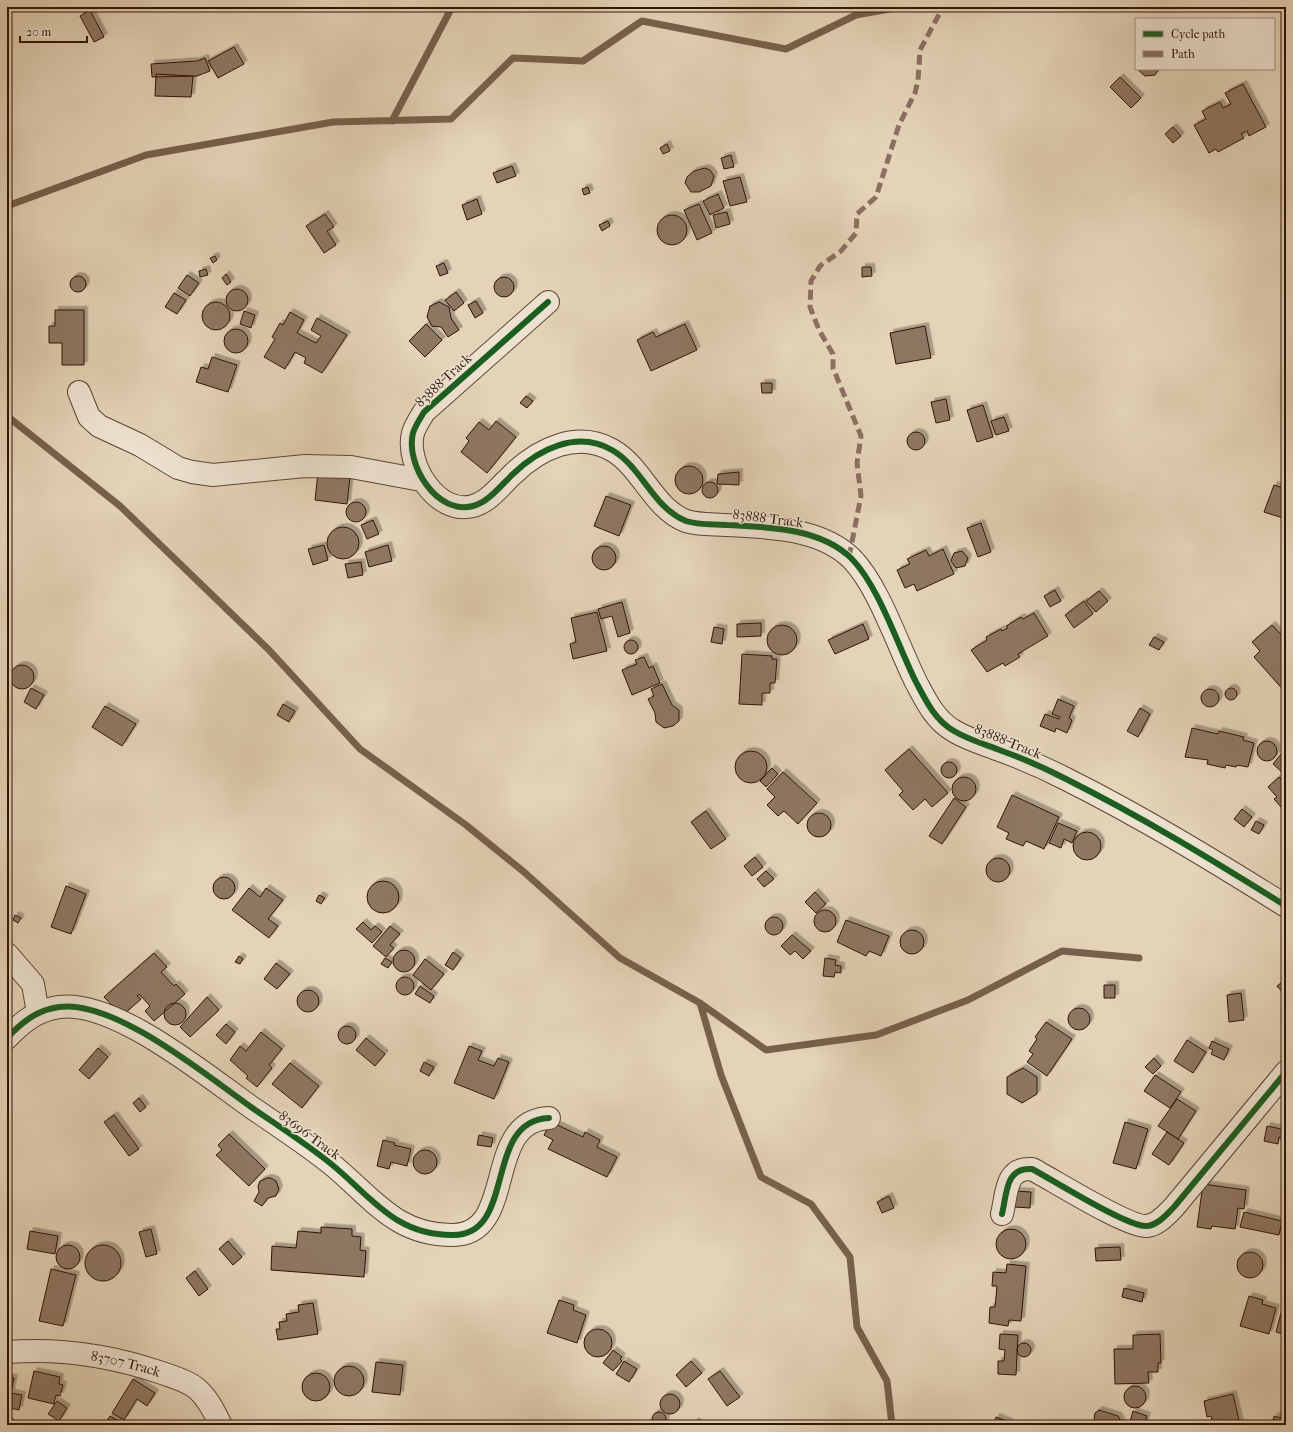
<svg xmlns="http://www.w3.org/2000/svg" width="1293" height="1432" viewBox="0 0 1293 1432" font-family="'IM FELL French Canon',serif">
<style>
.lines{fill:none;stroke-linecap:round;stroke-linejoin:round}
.stream{stroke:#77604c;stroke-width:7}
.building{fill:#8e7762;stroke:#301406;filter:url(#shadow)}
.street-casing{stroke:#5d4432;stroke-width:24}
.street{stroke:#ede2d0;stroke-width:22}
.quiet{stroke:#8d6e63;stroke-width:5;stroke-dasharray:10 5;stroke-linecap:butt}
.cycleway-casing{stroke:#ede2d0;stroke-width:8}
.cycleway{stroke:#1b5e20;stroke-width:6}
.labels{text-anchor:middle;stroke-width:3;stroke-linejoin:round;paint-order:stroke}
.street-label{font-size:14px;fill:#301406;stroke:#ede2d0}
</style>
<defs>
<filter id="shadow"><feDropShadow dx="3.5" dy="-3.5" stdDeviation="0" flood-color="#0004"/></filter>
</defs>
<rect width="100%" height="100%" fill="#e4d3b7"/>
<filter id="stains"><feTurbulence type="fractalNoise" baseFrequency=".005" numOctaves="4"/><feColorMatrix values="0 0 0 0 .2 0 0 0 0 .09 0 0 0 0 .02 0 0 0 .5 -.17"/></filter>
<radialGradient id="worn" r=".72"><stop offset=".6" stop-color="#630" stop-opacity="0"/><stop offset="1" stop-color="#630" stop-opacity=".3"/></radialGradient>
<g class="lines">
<path class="stream" d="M392 121 452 7
M7 206 146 155 333 122 451 119 513 58 583 61 642 21 786 49 856 15 900 7
M7 416 120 506 269 650 360 749 466 825 524 872 620 958 700 1003 766 1050 876 1035 968 1000 1062 951 1139 958
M700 1003 721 1075 761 1177 811 1204 850 1257 857 1327 887 1381 892 1425"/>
</g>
<path class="building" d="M90 10 104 37 94 42 80 16Z
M234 47 244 64 218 78 208 61Z
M205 58 210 71 197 76 152 77 151 64 197 61Z
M1159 69 1155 75 1145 76 1137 69Z
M156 74 193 76 191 97 155 96Z
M1120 77 1141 98 1131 108 1110 87Z
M1243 84 1266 127 1249 136 1247 131 1241 134 1244 138 1218 152 1216 149 1209 153 1194 125 1206 119 1202 111 1220 102 1223 108 1231 104 1225 93Z
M1173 127 1181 136 1173 143 1165 134Z
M667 144 670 151 663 154 660 148Z
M731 155 734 167 724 169 721 158Z
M512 166 516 176 497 183 493 173Z
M705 168 710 170 714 176 711 186 699 192H691L685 183 687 177 694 171Z
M740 177 747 202 730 206 723 181Z
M588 187 590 193 584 195 582 189Z
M718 194 724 208 710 215 703 201Z
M477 199 482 214 467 220 462 205Z
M699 204 712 233 697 240 684 210Z
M727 212 730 224 716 228 713 215Z
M325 214 334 227 327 231 336 245 324 253 306 226Z
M657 230a15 15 0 1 1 30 0a15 15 0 1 1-30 0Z
M608 221 610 226 602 231 599 225Z
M215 256 217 260 213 263 210 258Z
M444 263 448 273 440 276 436 266Z
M862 267H871L872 276 862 277Z
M206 269 208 275 200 277 199 271Z
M226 274 231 282 227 285 222 278Z
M187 275 199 283 190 296 178 288Z
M70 284a8 8 0 1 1 16 0a8 8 0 1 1-16 0Z
M494 287a10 10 0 1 1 20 0a10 10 0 1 1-20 0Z
M226 300a11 11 0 1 1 22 0a11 11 0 1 1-22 0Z
M456 292 464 303 454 311 445 300Z
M174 293 186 300 177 314 165 307Z
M476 301 483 313 475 318 468 305Z
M439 302 449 307 451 318 459 330 448 337 441 327 432 326 427 317 430 306Z
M202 316a14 14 0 1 1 28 0a14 14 0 1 1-28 0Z
M55 310H84V365H62V343H49V326H55Z
M244 311 255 315 251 328 240 324Z
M290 312 304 320 297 333 316 343 321 336 311 330 317 318 347 335 322 373 304 363 306 358 295 352 285 369 264 357 275 339 272 337 280 323 283 325Z
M426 324 442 340 425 357 409 341Z
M685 324 697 350 651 371 637 340 653 332 656 337Z
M925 326 931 358 896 364 890 333Z
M224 341a12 12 0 1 1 24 0a12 12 0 1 1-24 0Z
M212 357 237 365 228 392 196 382 201 367 208 369Z
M761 383H772V393H762Z
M526 396 533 401 527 408 520 403Z
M946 399 950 420 936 423 931 402Z
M983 405 993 437 977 442 967 410Z
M1004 417 1009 431 996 435 991 421Z
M496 421 516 437 487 473 461 452 469 441 466 438 479 422 489 430Z
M907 441a9 9 0 1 1 18 0a9 9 0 1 1-18 0Z
M675 480a14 14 0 1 1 28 0a14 14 0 1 1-28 0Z
M318 472 350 477 347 504 315 500Z
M739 472V485L717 484 718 474Z
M702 490a8 8 0 1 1 16 0a8 8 0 1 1-16 0Z
M1274 485 1286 489V519L1264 512Z
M606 496 631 505 619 536 594 526Z
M346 512a10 10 0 1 1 20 0a10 10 0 1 1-20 0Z
M373 520 379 534 367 539 361 525Z
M981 523 991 552 978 557 967 528Z
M327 543a16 16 0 1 1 32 0a16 16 0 1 1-32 0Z
M324 545 328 560 313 565 308 549Z
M388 545 392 561 369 567 365 552Z
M592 558a12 12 0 1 1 24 0a12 12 0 1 1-24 0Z
M943 549 954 574 917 591 914 584 905 588 897 570 910 564 907 559 926 550 929 556Z
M962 551 968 558 965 566 956 568 951 561 954 553Z
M361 562 363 575 348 578 345 564Z
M1055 590 1061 601 1050 607 1044 596Z
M1099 591 1108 601 1096 612 1086 601Z
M1084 601 1093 614 1074 628 1065 615Z
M622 602 630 633 618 637 612 616 601 619 598 609Z
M597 612 607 651 573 659 570 644 576 642 571 618Z
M1034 613 1048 636 1018 654 1020 657 1005 666 1003 663 987 672 971 650 987 640 986 637 1001 629 1002 631 1008 628 1006 626 1021 617 1023 619Z
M761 623V636L737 637V624Z
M863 624 869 639 835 654 828 640Z
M767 640a15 15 0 1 1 30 0a15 15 0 1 1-30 0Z
M1272 625 1286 640V693L1254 657 1260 651 1252 642Z
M714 627 724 629 722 644 711 642Z
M1154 637 1164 642 1159 650 1149 645Z
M624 647a7 7 0 1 1 14 0a7 7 0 1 1-14 0Z
M742 654 772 656V659H777L775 683H770V693H762V705L739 704Z
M644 657 649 668 653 666 660 683 632 695 622 670 637 664 635 660Z
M10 677a12 12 0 1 1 24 0a12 12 0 1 1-24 0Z
M662 684 672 705 679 710V721L673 726 664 728 656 722 655 713 648 699 654 696 651 689Z
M31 688 44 695 36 709 24 702Z
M1225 694a6 6 0 1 1 12 0a6 6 0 1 1-12 0Z
M1201 698a9 9 0 1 1 18 0a9 9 0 1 1-18 0Z
M1058 699 1074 706 1069 718 1072 720 1067 733 1056 728 1055 732 1040 726 1045 714 1059 719 1060 717 1052 714Z
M283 704 295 711 289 722 277 715Z
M105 706 136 724 122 746 92 727Z
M1140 708 1150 714 1138 737 1127 731Z
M1192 728 1218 734 1219 731 1244 737 1243 740 1254 743 1248 767 1237 765 1236 767 1226 765 1225 768 1207 764 1208 760 1185 757Z
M1257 751a10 10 0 1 1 20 0a10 10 0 1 1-20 0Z
M909 749 948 793 932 807 925 799 913 810 899 795 903 791 885 770Z
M735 767a16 16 0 1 1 32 0a16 16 0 1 1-32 0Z
M1282 753 1286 756V769L1283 773 1273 764Z
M941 770a8 8 0 1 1 16 0a8 8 0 1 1-16 0Z
M772 768 778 774 766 787 760 781Z
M783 772 817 803 798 824 784 811 778 816 767 805 775 797 767 789Z
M1279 777 1286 785V805L1282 808 1274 799 1277 797 1268 787Z
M952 789a12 12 0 1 1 24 0a12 12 0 1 1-24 0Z
M1012 795 1059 817 1044 849 1026 841 1023 846 1006 839 1009 833 997 827Z
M954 798 966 807 942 844 929 836Z
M1242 809 1252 817 1244 827 1234 819Z
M706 811 726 839 711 849 691 822Z
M807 825a12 12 0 1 1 24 0a12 12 0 1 1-24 0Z
M1256 821 1264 825 1259 834 1251 830Z
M1058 823 1077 831 1072 843 1064 839 1061 848 1049 843Z
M1073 846a14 14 0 1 1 28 0a14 14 0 1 1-28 0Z
M755 857 763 867 752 876 744 866Z
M986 870a12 12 0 1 1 24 0a12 12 0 1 1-24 0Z
M766 871 774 879 764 887 757 879Z
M213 888a11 11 0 1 1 22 0a11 11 0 1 1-22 0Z
M367 897a16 16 0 1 1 32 0a16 16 0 1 1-32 0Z
M66 886 86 894 71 934 51 927Z
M249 888 260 897 266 888 283 900 268 919 278 926 269 938 232 910Z
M815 892 826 904 816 913 805 902Z
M319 895 325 898 321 904 316 901Z
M814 921a11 11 0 1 1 22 0a11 11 0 1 1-22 0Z
M15 915 21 918 18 923 13 920Z
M765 926a9 9 0 1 1 18 0a9 9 0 1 1-18 0Z
M846 920 889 936 881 956 869 951 866 956 837 942Z
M363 922 371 930 375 926 382 932 372 943 356 929Z
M390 926 400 934 390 945 394 948 386 957 373 946Z
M900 942a12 12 0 1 1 24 0a12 12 0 1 1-24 0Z
M792 935 811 951 803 959 795 951 790 955 781 946Z
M393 961a11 11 0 1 1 22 0a11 11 0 1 1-22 0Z
M453 952 461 958 453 970 445 965Z
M154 953 167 967 161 972 174 986 176 984 185 994 154 1021 145 1011 150 1006 139 994 137 996 141 999 122 1016 104 997Z
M239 956 243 959 240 964 235 962Z
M385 958 392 962 388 968 381 964Z
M825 958 836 960 835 965 841 966V973L835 972 834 977 823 976Z
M425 959 444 974 431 990 413 975Z
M276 963 290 974 277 989 264 979Z
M396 986a9 9 0 1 1 18 0a9 9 0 1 1-18 0Z
M1286 979V1002L1281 996 1284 994 1277 986Z
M1104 985H1115V998H1104Z
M420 986 434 996 430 1003 415 994Z
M297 1001a11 11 0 1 1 22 0a11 11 0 1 1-22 0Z
M1241 993 1244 1020 1229 1022 1227 995Z
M207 997 219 1010 190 1037 180 1027Z
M164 1014a11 11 0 1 1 22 0a11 11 0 1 1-22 0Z
M1068 1019a11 11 0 1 1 22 0a11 11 0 1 1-22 0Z
M1046 1022 1072 1039 1047 1076 1027 1062 1033 1054 1029 1051 1037 1039 1035 1037Z
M226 1024 235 1032 226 1044 216 1035Z
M338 1035a9 9 0 1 1 18 0a9 9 0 1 1-18 0Z
M261 1032 282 1049 269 1065 272 1068 257 1087 246 1078 248 1076 230 1060 240 1046 246 1051Z
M366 1038 385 1054 375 1066 356 1050Z
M1187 1040 1206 1052 1193 1073 1174 1061Z
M1212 1041 1229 1049 1224 1060 1211 1054 1213 1050 1209 1048Z
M469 1046 482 1051 478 1060 494 1066 498 1058 509 1062 494 1099 454 1083Z
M98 1048 108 1057 89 1079 79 1070Z
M1154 1058 1161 1066 1153 1074 1145 1067Z
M424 1062 434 1067 429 1076 420 1071Z
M290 1063 319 1086 302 1108 272 1084Z
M1023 1068 1037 1077V1094L1022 1103 1007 1094V1077Z
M1155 1075 1181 1092 1170 1108 1144 1091Z
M139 1098 146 1107 140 1112 133 1103Z
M1177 1099 1196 1111 1178 1139 1158 1126Z
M114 1115 139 1149 129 1156 104 1122Z
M551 1122 583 1137 585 1132 600 1140 597 1147 617 1157 607 1177 548 1149 553 1140 544 1135Z
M1125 1122 1148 1129 1136 1169 1113 1163Z
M1267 1126 1286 1130 1284 1138 1279 1137 1278 1144 1264 1141Z
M1167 1132 1184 1143 1169 1165 1152 1154Z
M229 1134 265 1169 249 1186 216 1155 222 1150 218 1145Z
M479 1135 493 1138 491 1147 477 1145Z
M383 1140 395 1143 394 1145 411 1149 407 1166 391 1162 389 1169 377 1166Z
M413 1162a12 12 0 1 1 24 0a12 12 0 1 1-24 0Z
M267 1178H271L276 1181 279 1189 276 1196 268 1198 262 1206 254 1201 259 1192 258 1186 260 1181Z
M1203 1184 1246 1190 1244 1209 1238 1208 1235 1229 1212 1226 1211 1229 1197 1227Z
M1015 1191 1031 1192 1030 1208 1014 1207Z
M889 1196 894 1208 882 1213 877 1202Z
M1244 1212 1282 1221 1279 1235 1240 1227Z
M321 1227 352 1229V1236L361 1237 360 1250 366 1251 364 1277 271 1270 272 1246 296 1248 298 1231 321 1233Z
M151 1229 157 1254 146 1257 139 1232Z
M996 1244a15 15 0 1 1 30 0a15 15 0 1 1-30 0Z
M30 1231 58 1236 55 1254 27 1249Z
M228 1241 242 1257 233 1265 219 1249Z
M56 1257a12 12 0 1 1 24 0a12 12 0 1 1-24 0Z
M85 1263a18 18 0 1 1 36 0a18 18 0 1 1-36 0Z
M1120 1247 1121 1260 1096 1261 1095 1248Z
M1237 1265a13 13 0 1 1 26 0a13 13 0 1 1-26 0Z
M1007 1264 1026 1266 1021 1321 1009 1320 1008 1326 989 1323 990 1307H995L997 1286H992L993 1272 1006 1273Z
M51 1269 76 1275 63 1326 39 1321Z
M195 1271 208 1289 199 1296 186 1278Z
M1124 1288 1144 1293 1142 1302 1122 1297Z
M1249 1296 1263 1300 1262 1304 1276 1308 1269 1334 1240 1326Z
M559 1300 574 1305 573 1310 586 1315 577 1343 547 1333Z
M313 1303 318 1334 278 1340 276 1329H280L279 1322 287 1321 286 1314 299 1312 298 1305Z
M1283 1305H1286V1335L1276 1332Z
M584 1343a14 14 0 1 1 28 0a14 14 0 1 1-28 0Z
M1000 1334 1018 1335 1016 1375 998 1374V1361H1004L1005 1350 999 1349Z
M1160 1334 1161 1363H1158V1372H1148L1149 1383 1115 1384 1114 1349H1133V1335Z
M1017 1350a7 7 0 1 1 14 0a7 7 0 1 1-14 0Z
M613 1350 622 1357 620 1359 622 1361 613 1371 603 1363Z
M624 1361 637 1369 629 1382 616 1374Z
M691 1361 702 1373 686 1387 676 1375Z
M376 1362 403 1365 400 1395 372 1392Z
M334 1381a15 15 0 1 1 30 0a15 15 0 1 1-30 0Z
M34 1371 60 1377 59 1384 63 1385 60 1396 56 1395 54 1404 28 1398Z
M720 1371 740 1397 727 1406 708 1379Z
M302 1387a14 14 0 1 1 28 0a14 14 0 1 1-28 0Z
M7 1377 14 1378 11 1393 22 1395 19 1410 9 1408 7 1410Z
M133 1379 155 1393 147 1406 137 1399 124 1420 112 1413Z
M1124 1397a11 11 0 1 1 22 0a11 11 0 1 1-22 0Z
M1233 1394 1240 1424 1213 1425 1211 1416 1207 1417 1204 1401Z
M660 1404a10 10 0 1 1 20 0a10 10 0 1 1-20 0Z
M57 1401 67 1408 59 1421 48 1414Z
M1099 1410 1118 1416 1123 1425H1098L1094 1419 1095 1413Z
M1133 1411 1147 1416 1144 1425H1129Z
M652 1419a7 7 0 1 1 14 0a7 7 0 1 1-14 0Z
M110 1416 122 1423 120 1425H104Z
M1274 1416 1284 1419 1282 1425H1272Z
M996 1417 1009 1422 1008 1425H993Z
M7 1421H9L12 1425H7Z
M696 1421 699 1425H691Z"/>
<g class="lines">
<defs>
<g id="street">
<path d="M548 302 424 412C420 419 415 426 413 433 405 464 437 516 473 506 489 502 501 485 513 474 539 449 577 430 612 450 642 467 653 508 686 521 698 525 714 524 727 525 768 527 821 528 852 559 879 587 898 646 916 682 926 701 935 720 954 731 969 740 987 745 1002 751 1024 759 1045 768 1066 779 1142 817 1214 861 1286 906"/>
<path d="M79 392 89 417 99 426 140 445 178 468 192 472 213 475 305 466 351 467 421 480"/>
<path d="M7 954 33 984 38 1013"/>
<path d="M7 1038C22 1022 37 1010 59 1007 114 999 207 1076 251 1107 277 1125 305 1143 330 1163 371 1196 394 1235 452 1235 518 1236 482 1121 549 1118"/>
<path d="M1002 1214C1007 1194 1005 1167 1032 1169 1053 1180 1129 1228 1147 1226 1158 1225 1167 1214 1174 1207L1286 1072"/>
<path id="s1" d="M7 1352C59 1348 113 1356 162 1373 173 1377 186 1380 196 1388 208 1398 214 1412 221 1425"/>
</g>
</defs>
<use href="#street" class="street-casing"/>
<use href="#street" class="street"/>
<path class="quiet" d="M849 557 861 496 857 463 861 436 833 368V354L819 330 810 307 811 281 820 266 841 251 856 233 857 214 876 197 899 125 915 93 918 80 920 50 943 7"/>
<defs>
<path id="cycleway" d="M548 302 424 412C420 419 415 426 413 433 405 464 437 516 473 506 489 502 501 485 513 474 539 449 577 430 612 450 642 467 653 508 686 521 698 525 714 524 727 525 768 527 821 528 852 559 879 587 898 646 916 682 926 701 935 720 954 731 969 740 987 745 1002 751 1024 759 1045 768 1066 779 1142 817 1214 861 1286 906
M7 1038C22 1022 37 1010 59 1007 114 999 207 1076 251 1107 277 1125 305 1143 330 1163 371 1196 394 1235 452 1235 518 1236 482 1121 549 1118
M1002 1214C1007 1194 1005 1167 1032 1169 1053 1180 1129 1228 1147 1226 1158 1225 1167 1214 1174 1207L1286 1072"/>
</defs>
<use href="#cycleway" class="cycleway-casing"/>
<use href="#cycleway" class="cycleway"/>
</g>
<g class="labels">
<g class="street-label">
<text transform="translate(443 380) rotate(-43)" y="5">83888 Track</text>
<text transform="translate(768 518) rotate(7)" y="5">83888 Track</text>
<text transform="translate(1008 741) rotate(22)" y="5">83888 Track</text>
<text transform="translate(310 1135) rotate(36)" y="5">83696 Track</text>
<text dy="5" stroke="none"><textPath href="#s1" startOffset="120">83707 Track</textPath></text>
</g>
</g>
<rect width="1293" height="1432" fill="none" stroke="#e4d3b7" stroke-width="24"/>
<rect x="8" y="8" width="1277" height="1416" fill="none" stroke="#301406" stroke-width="2"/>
<rect x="12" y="12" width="1269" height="1408" fill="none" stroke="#301406"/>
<rect x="1135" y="18" width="140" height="52" fill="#ede2d0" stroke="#a1907f"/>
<rect x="1143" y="31" width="20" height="6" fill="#1b5e20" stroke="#a1907f"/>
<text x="1171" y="38" font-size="12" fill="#301406">Cycle path</text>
<rect x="1143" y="51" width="20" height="6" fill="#8d6e63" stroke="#a1907f"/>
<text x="1171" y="58" font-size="12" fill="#301406">Path</text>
<path d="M20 36v6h67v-6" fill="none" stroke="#301406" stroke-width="2"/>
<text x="26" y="36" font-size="12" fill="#301406" stroke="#ede2d0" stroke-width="3" paint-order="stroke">20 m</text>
<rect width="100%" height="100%" filter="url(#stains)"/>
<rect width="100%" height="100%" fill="url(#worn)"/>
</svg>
